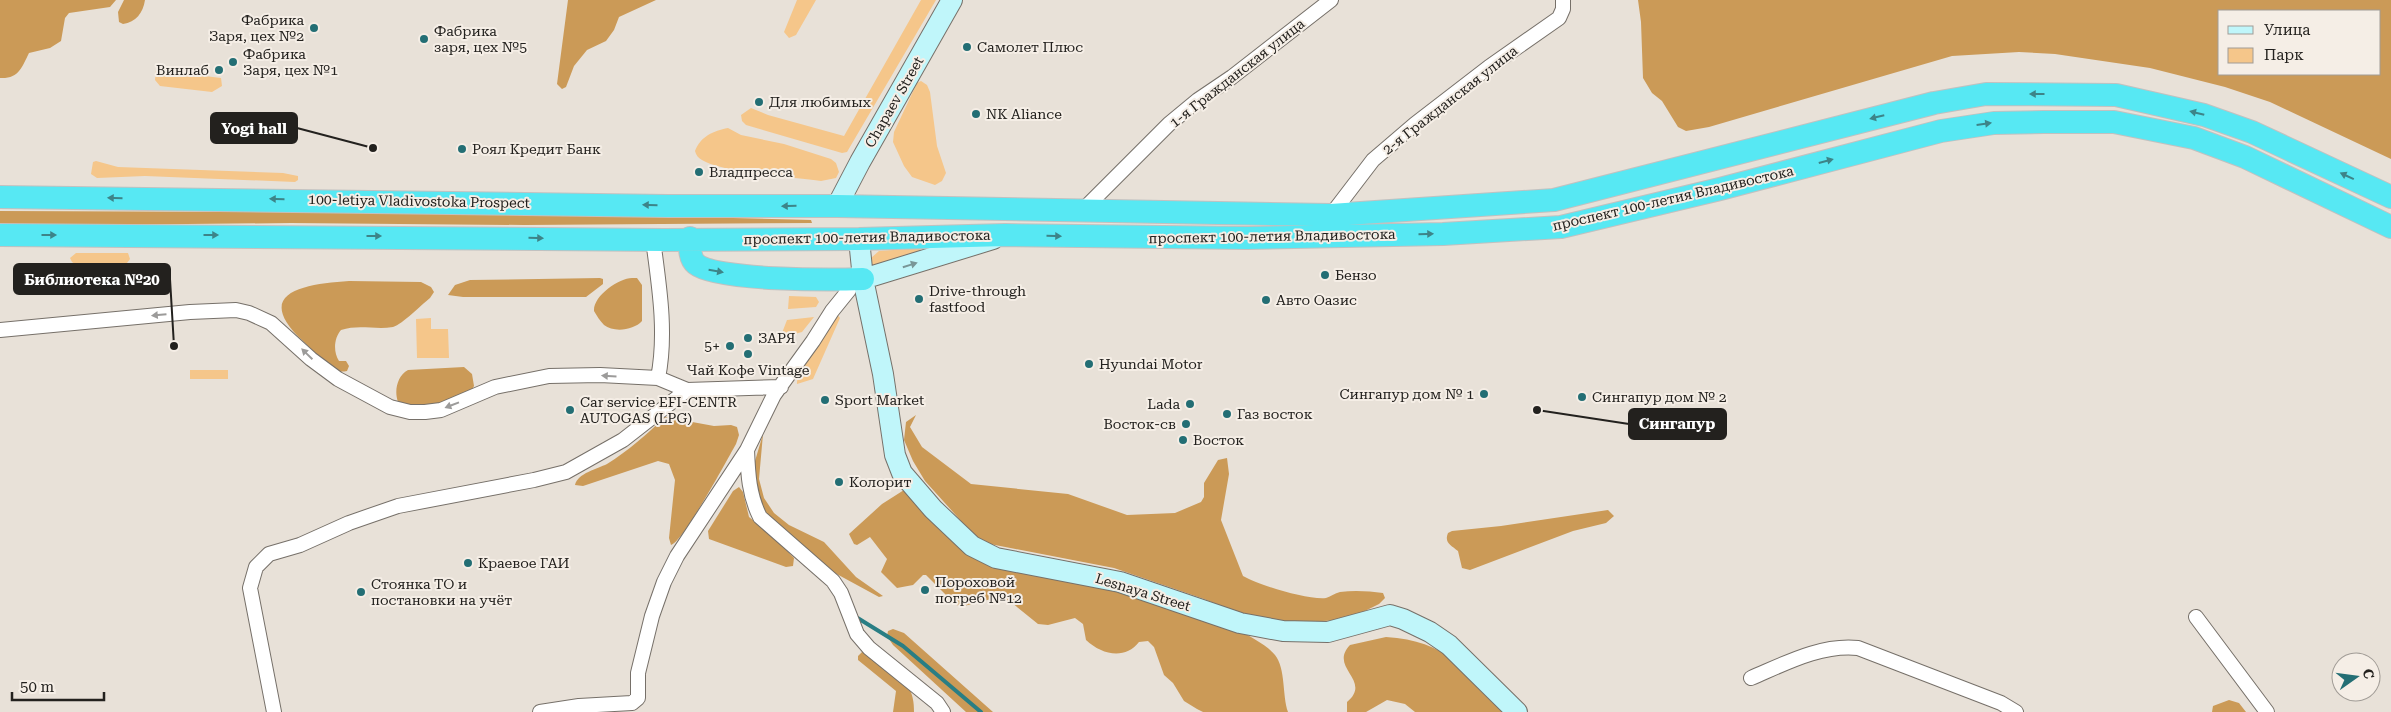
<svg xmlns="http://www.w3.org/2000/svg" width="2391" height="712" viewBox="0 0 2391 712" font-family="'Roboto Serif',serif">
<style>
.green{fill:#f5c68a}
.forest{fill:#cb9a57;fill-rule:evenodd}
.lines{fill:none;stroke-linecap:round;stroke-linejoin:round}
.stream{stroke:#297e84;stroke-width:4}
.minor-casing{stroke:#767069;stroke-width:16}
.secondary-casing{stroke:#767069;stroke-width:22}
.trunk-casing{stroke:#c1c1c0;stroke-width:24}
.minor{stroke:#fff;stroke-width:14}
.secondary{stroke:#c0f6fa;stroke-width:20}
.trunk{stroke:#57e8f3;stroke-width:22}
.oneway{fill:#3d8488}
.oneway2{fill:#799697}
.oneway3{fill:#9c9b9a}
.poi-dot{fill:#236e74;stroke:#f5eee6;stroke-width:2}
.labels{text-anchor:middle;stroke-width:4;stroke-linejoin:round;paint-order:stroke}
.poi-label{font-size:14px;fill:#23211e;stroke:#f5eee6;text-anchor:start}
.street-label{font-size:14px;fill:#23211e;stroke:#f5eee6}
.leader{fill:none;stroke:#23211e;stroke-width:2}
.callout-dot{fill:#23211e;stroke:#f5eee6;stroke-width:2}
.callout{fill:#23211e;stroke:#23211e;stroke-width:2}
.callout-label{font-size:15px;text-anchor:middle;font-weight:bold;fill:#fff}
</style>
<rect width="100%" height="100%" fill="#e8e1d8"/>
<path class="green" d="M797 0H816L796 35 789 38 784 32Z
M921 0H936L847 152 842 153 746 125 742 121 741 115 751 108 768 115 844 136Z
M156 70 221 78 222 86 212 92 160 86 155 80Z
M921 81 927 85 930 92 937 146 946 173 942 181 935 185 912 177 904 166 893 142 894 132 917 83Z
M728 128 741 135 784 144 831 159 836 163 839 172 836 178 821 181C793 177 724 173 702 160 698 158 696 155 695 151 701 136 713 131 728 128Z
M96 161 118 167 283 173 298 176V180L295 182 145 176 97 178 91 174 93 162Z
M920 248 922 253 871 266V258L879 251Z
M76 253H128L130 259 127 263 75 264 72 262 70 258Z
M789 296 816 297 819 302 816 307 788 309Z
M837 314 840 318 813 379 797 384C795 374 829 327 837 314Z
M814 317 802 332 780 338 787 320Z
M431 318V329H448L449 358H417L416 319Z
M190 370H228V379H190Z"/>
<path class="forest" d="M0 0H116L110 7 69 13 65 18 61 41 50 48 29 53C22 67 19 79 0 78Z
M124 0H145C143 13 136 22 123 24L119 22 118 12Z
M568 0H656L619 17 614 30 606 41 587 50 574 66 566 87 562 89 557 84Z
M1638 0H2391V159L2270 102 2225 87 2150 68 2055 54 2019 52 1952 56 1709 127 1686 131 1678 127 1662 101 1652 93 1643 78 1641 22ZM2220 11H2380V74H2220Z
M0 211 524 213 811 220 812 223 524 225 291 223 0 226Z
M600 278 603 279V284L586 297H463L448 295 455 285 470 280Z
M632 278H637L642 285V321C634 330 614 333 604 325 600 321 597 316 594 311 593 296 619 278 632 278Z
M349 281 421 282 431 287 434 292 430 298C421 305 403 324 393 327 375 330 359 324 341 330 334 338 333 352 339 361H346L349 366 347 371C342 372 337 372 332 369 322 363 313 350 304 342 250 292 305 284 349 281Z
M464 367 472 374 474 386 472 390 455 400 413 409 398 402C394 391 397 376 408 370Z
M916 415 910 427 922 447 971 484 1068 494 1127 515 1175 513 1201 502 1204 497V483L1218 460 1227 458 1229 474 1221 520 1243 576C1259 585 1307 600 1326 598 1330 597 1335 593 1340 592 1354 590 1369 591 1383 593L1385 598 1379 604 1347 620 1297 622 1251 618 1204 599 1114 568 985 543 972 533 925 481 913 461 904 440 906 422Z
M665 417 714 426 731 425 737 427 739 435 736 444C727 460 683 542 671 545L669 538 675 480 669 464 658 461 583 486 575 485C578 473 597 469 607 464 628 451 647 434 665 417Z
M763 434 759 479 764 498 774 513 789 525 824 542 856 577 883 596 879 597 833 572 777 525 761 509 753 481 755 461Z
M739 487 743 492 749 517 772 535 794 558 793 566 786 567 709 539 708 531 733 491Z
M904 490 951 539 1239 630C1250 637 1267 645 1275 655 1286 669 1282 695 1288 712H1203L1197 709 1184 701 1173 683 1164 675 1154 647 1148 641 1139 642C1125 660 1102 655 1086 640L1083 624 1075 618 1048 625 1038 624 1012 603 995 598 964 606 956 605 926 575H923L913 585 897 588 881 572 887 559 870 537 857 545 854 544 849 534 882 504Z
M1608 510 1614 516 1606 523 1573 531 1470 570 1462 568 1458 551C1451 545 1444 543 1448 533L1452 531 1501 526Z
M893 629 904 633 993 712H966L893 645 887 636 888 631Z
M1386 637C1447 641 1465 669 1503 712H1415L1405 704 1387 700 1366 712H1347V702C1373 680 1328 668 1350 645Z
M863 651 907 685C913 694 914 702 914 712H893L896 691 858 660V656Z
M2229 700 2239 703 2246 712H2212L2213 706Z"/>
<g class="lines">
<path class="stream" d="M856 617 903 646 981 712"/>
<defs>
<path id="minor" d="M1082 211 1169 124 1198 100 1232 77 1331 0
M1331 215 1373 160 1415 124 1489 67 1559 18 1563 9V0
M653 240C659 285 667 333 658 378
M0 330 190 312 236 310 249 313 271 323 311 359 338 379 390 407 410 412H425L441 410 495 387 549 376 600 375 658 378 687 390 781 387
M747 450C748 474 749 495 760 517L833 581 841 593 857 634 869 648 937 703 943 712
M2196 617 2267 712
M1751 678C1784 664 1821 644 1858 648L2001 703 2016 712
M274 712 250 588 256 567 269 554 300 545 349 523 398 506 534 480 566 472 623 440 687 390
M540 712 579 706 632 703 638 698V673L652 616 664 582 677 556 747 450 774 395 813 341 832 311 849 290 848 288 861 281"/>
<path id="secondary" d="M837 206 860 162 952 0
M859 239 863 279 883 374 895 455 902 473 933 509 972 546 996 558 1120 582 1240 623 1283 631 1328 632 1390 615 1403 619 1430 632 1449 645 1517 712
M863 279 993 239"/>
<path id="trunk" d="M0 197 668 206H837L1331 215 1554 200 1934 103 1986 94 2116 95 2204 115 2252 132 2391 197
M0 235 664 240 859 239 1005 235 1247 238 1443 234 1561 227 1720 189 1941 131 1994 123 2044 122H2114L2194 138 2245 157 2391 227
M690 238C690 247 689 258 696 264 716 281 833 280 863 279"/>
</defs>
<use href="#minor" class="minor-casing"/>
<use href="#secondary" class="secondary-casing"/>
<use href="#trunk" class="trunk-casing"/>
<use href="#minor" class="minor"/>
<use href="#secondary" class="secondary"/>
<use href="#trunk" class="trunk"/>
</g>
<defs><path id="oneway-solid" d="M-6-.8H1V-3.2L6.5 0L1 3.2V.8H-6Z" transform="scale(1.25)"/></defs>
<g class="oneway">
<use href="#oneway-solid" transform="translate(2037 94) rotate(-180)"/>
<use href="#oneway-solid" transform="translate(2197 113) rotate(-166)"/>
<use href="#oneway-solid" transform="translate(1877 117) rotate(166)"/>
<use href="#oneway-solid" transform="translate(1984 124) rotate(-8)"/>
<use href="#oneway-solid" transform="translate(1826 161) rotate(-15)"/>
<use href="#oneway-solid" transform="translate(2347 176) rotate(-155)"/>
<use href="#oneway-solid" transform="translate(115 198) rotate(-179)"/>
<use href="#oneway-solid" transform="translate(277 199) rotate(-179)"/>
<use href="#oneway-solid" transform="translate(650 205) rotate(-179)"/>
<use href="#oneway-solid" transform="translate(789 206) rotate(179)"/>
<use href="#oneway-solid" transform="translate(1426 234) rotate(-1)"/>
<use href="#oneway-solid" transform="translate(49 235)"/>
<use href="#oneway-solid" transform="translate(211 235)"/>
<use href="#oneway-solid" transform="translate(374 236)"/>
<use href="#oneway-solid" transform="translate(1054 236) rotate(1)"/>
<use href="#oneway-solid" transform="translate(536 238) rotate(1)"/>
<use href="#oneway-solid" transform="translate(716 271) rotate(10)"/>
</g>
<use class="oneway2" href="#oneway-solid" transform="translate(910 265) rotate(-17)"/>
<g class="oneway3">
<use href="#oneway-solid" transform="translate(159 315) rotate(175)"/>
<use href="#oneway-solid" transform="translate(307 354) rotate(-136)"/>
<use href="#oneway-solid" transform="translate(609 376) rotate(-177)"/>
<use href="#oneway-solid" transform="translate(452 405) rotate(159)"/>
</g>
<g class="poi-dot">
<circle cx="314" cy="28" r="5"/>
<circle cx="424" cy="39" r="5"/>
<circle cx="967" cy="47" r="5"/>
<circle cx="233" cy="62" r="5"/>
<circle cx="219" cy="70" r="5"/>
<circle cx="759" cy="102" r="5"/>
<circle cx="976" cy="114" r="5"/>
<circle cx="462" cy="149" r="5"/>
<circle cx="699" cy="172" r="5"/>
<circle cx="1325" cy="275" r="5"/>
<circle cx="919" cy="299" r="5"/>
<circle cx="1266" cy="300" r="5"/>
<circle cx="748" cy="338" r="5"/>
<circle cx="730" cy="346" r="5"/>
<circle cx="748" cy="354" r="5"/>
<circle cx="1089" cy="364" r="5"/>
<circle cx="1484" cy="394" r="5"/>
<circle cx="1582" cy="397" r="5"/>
<circle cx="825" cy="400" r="5"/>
<circle cx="1190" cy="404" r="5"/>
<circle cx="570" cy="410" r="5"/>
<circle cx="1227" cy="414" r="5"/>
<circle cx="1186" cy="424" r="5"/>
<circle cx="1183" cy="440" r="5"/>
<circle cx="839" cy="482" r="5"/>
<circle cx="468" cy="563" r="5"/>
<circle cx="925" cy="590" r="5"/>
<circle cx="361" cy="592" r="5"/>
</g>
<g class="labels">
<g class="poi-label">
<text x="304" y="25" text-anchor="end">Фабрика<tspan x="304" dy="16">Заря, цех №2</tspan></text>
<text x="434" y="36">Фабрика<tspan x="434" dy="16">заря, цех №5</tspan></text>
<text x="977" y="52">Самолет Плюс</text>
<text x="243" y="59">Фабрика<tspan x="243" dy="16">Заря, цех №1</tspan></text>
<text x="209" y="75" text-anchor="end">Винлаб</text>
<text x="769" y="107">Для любимых</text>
<text x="986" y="119">NK Aliance</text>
<text x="472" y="154">Роял Кредит Банк</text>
<text x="709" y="177">Владпресса</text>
<text x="1335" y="280">Бензо</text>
<text x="929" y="296">Drive-through<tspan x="929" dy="16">fastfood</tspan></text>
<text x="1276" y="305">Авто Оазис</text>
<text x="758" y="343">ЗАРЯ</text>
<text x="720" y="351" text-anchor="end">5+</text>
<text x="1099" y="369">Hyundai Motor</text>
<text x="748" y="375" text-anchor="middle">Чай Кофе Vintage</text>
<text x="1474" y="399" text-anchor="end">Сингапур дом № 1</text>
<text x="1592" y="402">Сингапур дом № 2</text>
<text x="835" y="405">Sport Market</text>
<text x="580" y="407">Car service EFI-CENTR<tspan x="580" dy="16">AUTOGAS (LPG)</tspan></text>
<text x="1180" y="409" text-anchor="end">Lada</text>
<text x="1237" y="419">Газ восток</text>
<text x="1176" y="429" text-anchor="end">Восток-св</text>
<text x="1193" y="445">Восток</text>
<text x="849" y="487">Колорит</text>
<text x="478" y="568">Краевое ГАИ</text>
<text x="935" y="587">Пороховой<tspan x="935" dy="16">погреб №12</tspan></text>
<text x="371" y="589">Стоянка ТО и<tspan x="371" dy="16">постановки на учёт</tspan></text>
</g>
<g class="street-label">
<text transform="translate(1237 73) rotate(-38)" y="5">1-я Гражданская улица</text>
<text transform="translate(1450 100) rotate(-38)" y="5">2-я Гражданская улица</text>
<text transform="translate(894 102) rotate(-60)" y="5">Chapaev Street</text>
<text transform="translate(1673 198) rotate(-13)" y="5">проспект 100-летия Владивостока</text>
<text transform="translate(419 201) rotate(1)" y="5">100-letiya Vladivostoka Prospect</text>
<text transform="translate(1272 236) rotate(-1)" y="5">проспект 100-летия Владивостока</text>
<text transform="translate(867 237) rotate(-1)" y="5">проспект 100-летия Владивостока</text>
<text transform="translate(1143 592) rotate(17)" y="5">Lesnaya Street</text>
</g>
</g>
<path class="leader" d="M373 148L297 128M174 346L170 279M1537 410L1629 424"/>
<g class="callout-dot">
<circle cx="373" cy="148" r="5"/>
<circle cx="174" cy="346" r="5"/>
<circle cx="1537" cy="410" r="5"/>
</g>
<g class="callout">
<rect x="211" y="113" width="86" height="30" rx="5"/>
<rect x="14" y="264" width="156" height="30" rx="5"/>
<rect x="1629" y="409" width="97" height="30" rx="5"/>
</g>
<g class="callout-label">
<text x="254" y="134">Yogi hall</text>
<text x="92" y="285">Библиотека №20</text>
<text x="1677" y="429">Сингапур</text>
</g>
<rect x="2218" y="10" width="162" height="65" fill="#f5eee6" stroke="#a19c96"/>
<rect x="2228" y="26" width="25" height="8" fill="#c0f6fa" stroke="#a19c96"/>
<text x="2264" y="35" font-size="15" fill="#23211e">Улица</text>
<rect x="2228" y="48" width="25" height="15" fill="#f5c68a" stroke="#a19c96"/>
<text x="2264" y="60" font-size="15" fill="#23211e">Парк</text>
<g transform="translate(2356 677) rotate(76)"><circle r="24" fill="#f5eee6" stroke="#a19c96"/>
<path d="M0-4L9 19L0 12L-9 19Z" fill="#236e74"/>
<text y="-8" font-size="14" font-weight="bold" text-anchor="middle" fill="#23211e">С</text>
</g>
<path d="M12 692v8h92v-8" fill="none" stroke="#23211e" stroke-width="2.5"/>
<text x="20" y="692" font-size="15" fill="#23211e" stroke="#f5eee6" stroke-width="4" paint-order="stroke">50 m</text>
</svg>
